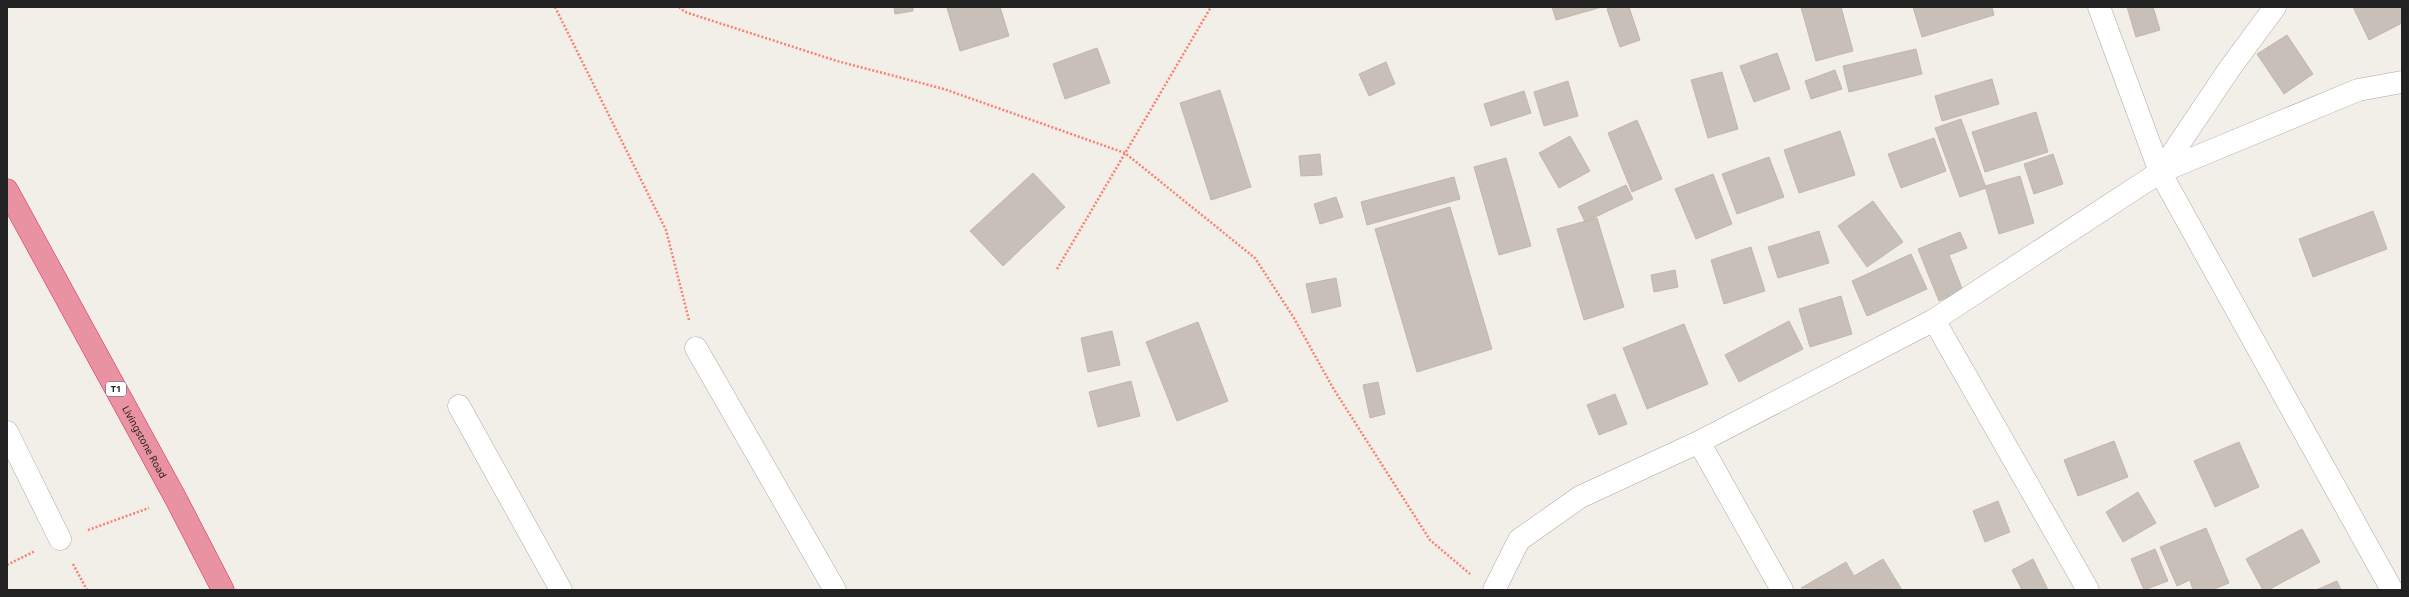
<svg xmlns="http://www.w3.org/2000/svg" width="2409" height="597" viewBox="0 0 2409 597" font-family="'Noto Sans',sans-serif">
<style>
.building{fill:#c7bfb8;stroke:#c4b6ab}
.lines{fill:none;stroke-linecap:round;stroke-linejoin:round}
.minor-casing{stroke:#a9a9a9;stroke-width:23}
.highway-casing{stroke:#dc2a67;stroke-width:23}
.path{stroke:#fa8072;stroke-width:2.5;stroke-dasharray:2 2;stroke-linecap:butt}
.minor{stroke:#fff;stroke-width:22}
.highway{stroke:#e892a2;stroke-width:22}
.labels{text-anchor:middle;stroke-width:3;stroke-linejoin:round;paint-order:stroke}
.shield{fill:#fff;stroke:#646464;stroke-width:1}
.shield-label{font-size:9px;font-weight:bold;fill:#222}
.street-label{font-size:10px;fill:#222;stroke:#fff}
</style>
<rect width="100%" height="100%" fill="#f2efe9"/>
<path class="building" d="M894 7H913V11L895 14Z
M952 7H1000L1009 36 960 51 947 8Z
M1552 7H1602L1556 20Z
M1613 7H1629L1640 40 1620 47 1607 9Z
M1801 7H1841L1853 51 1816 61Z
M1913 7H1992L1994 15 1922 37Z
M2127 7H2153L2160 30 2136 37Z
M2353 7H2402V23L2369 40Z
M2287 35 2313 74 2284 94 2257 54Z
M1097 48 1110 83 1065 99 1053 64Z
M1916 49 1922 74 1849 92 1843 66Z
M1777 53 1790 89 1754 102 1740 66Z
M1386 62 1395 84 1369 96 1359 74Z
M1835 70 1842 89 1811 99 1805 81Z
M1722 72 1738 129 1708 138 1691 80Z
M1992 79 1999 104 1942 121 1935 96Z
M1568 81 1578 116 1544 126 1534 92Z
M1220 90 1251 187 1211 200 1180 103Z
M1524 91 1531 113 1491 126 1484 104Z
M2036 112 2048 152 1985 172 1972 132Z
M1961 119 1986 188 1960 197 1935 128Z
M1637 120 1662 179 1632 192 1608 133Z
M1840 131 1855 175 1799 193 1784 150Z
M1570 136 1590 171 1559 188 1539 153Z
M1934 138 1946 171 1901 188 1888 154Z
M1320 154 1322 175 1301 176 1299 156Z
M2053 154 2063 184 2034 194 2024 164Z
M1769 157 1784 197 1737 214 1722 174Z
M1506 158 1531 246 1499 255 1474 167Z
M1033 173 1065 207 1003 266 970 231Z
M1713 174 1732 224 1696 239 1675 189Z
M2020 176 2034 223 1999 234 1985 186Z
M1454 177 1460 199 1367 225 1361 202Z
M1626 185 1633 199 1585 222 1578 207Z
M1336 197 1343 217 1320 224 1314 204Z
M1873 201 1903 242 1867 267 1838 226Z
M1450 207 1492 349 1417 372 1375 229Z
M2373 211 2387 249 2313 277 2299 239Z
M1597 218 1624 307 1584 320 1557 229Z
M1819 231 1829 263 1778 278 1768 247Z
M1960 232 1967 248 1949 255 1963 291 1939 301 1918 249Z
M1751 247 1765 291 1724 304 1711 260Z
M1911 254 1927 289 1867 316 1852 281Z
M1675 270 1678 287 1654 292 1651 275Z
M1336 278 1341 306 1312 313 1306 284Z
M1841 296 1852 334 1810 347 1799 309Z
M1789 321 1803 349 1739 382 1725 355Z
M1198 322 1228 401 1177 421 1146 342Z
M1684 324 1708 384 1647 409 1623 348Z
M1112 331 1120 365 1088 372 1081 338Z
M1131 381 1140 416 1098 427 1089 392Z
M1378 382 1385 414 1370 418 1363 385Z
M1615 394 1627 424 1599 435 1587 405Z
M2114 441 2128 477 2078 496 2064 460Z
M2239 442 2259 487 2215 507 2194 461Z
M2138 492 2156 523 2123 542 2106 512Z
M1998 501 2010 532 1985 542 1973 511Z
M2206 528 2229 583 2212 590H2193L2190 580 2177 586 2160 547Z
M2302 529 2320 562 2268 590H2263L2246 559Z
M2155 549 2168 581 2144 590 2131 559Z
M1883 559 1902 590 1801 588 1846 562 1854 576Z
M2033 559 2048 590H2022L2012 570Z
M2337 581 2341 590H2316Z"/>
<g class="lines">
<defs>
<path id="minor" d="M2099 7 2160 172 2392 590
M2160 172 2230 68 2275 7
M1934 320 2088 590
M696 348 835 590
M459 406 561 590
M7 432 60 539
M1699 442 1782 590
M1494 590 1519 540 1580 497 1699 442 1934 320 2160 172 2358 90 2402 82"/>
<g id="highway">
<path id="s1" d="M7 190 176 499 223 590"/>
</g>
</defs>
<use href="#minor" class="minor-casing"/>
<use href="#highway" class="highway-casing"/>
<path class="path" d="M555 7 666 230 689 320
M679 7 685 12 837 61 944 89 1125 153 1255 258 1294 318 1333 388 1430 540 1470 574
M1057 269 1211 7
M88 530 149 508
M73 564 87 590
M7 565 35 551"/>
<use href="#minor" class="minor"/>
<use href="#highway" class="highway"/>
</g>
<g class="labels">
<rect class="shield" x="106" y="382" width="20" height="14" rx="3"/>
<g class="shield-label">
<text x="116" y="392">T1</text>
</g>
<g class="street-label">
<text dy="4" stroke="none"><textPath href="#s1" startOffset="287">Livingstone Road</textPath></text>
</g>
</g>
<rect width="2409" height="597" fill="none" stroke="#222222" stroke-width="16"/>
</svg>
